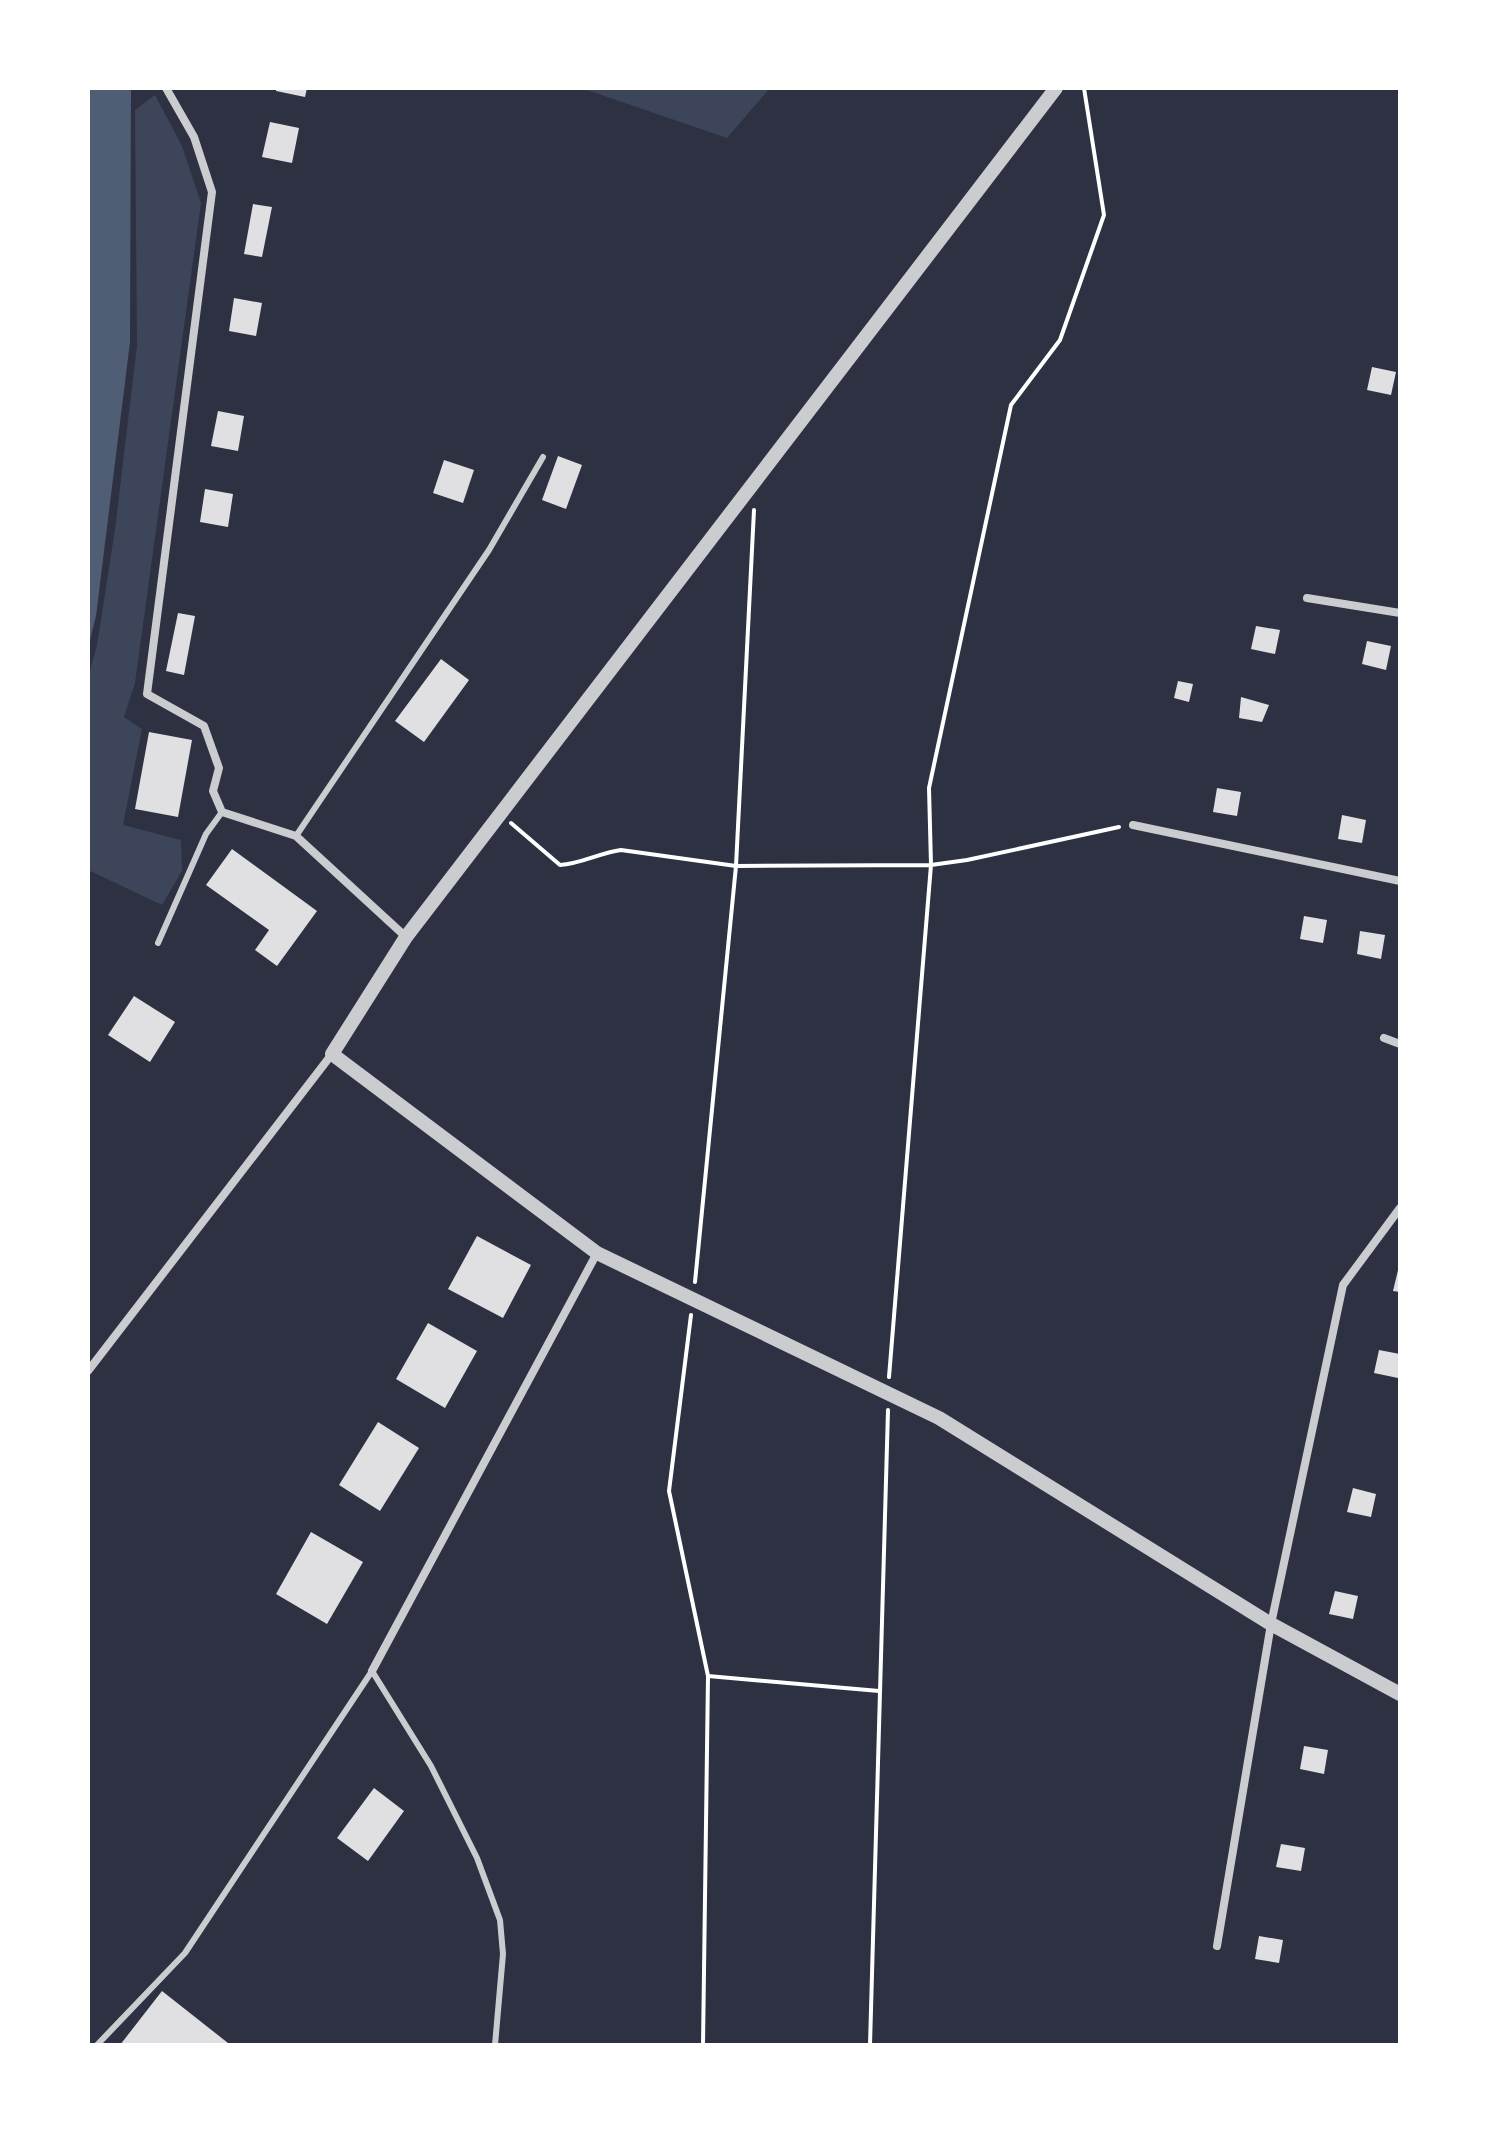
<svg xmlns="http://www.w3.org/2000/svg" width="1488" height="2133" viewBox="0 0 1488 2133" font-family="Manrope,sans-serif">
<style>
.green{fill:#3c4559}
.water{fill:#4f5d75}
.building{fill:#e0e0e3}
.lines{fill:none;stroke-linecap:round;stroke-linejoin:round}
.path{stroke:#fff;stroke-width:4}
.service{stroke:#caccd0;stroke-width:6}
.minor{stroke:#caccd0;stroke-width:8}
.tertiary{stroke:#caccd0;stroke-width:14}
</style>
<rect width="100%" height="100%" fill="#2d3142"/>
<path class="green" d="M581 88H770L727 138Z
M155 95 182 146 201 203 135 683 124 717 142 729 123 825 181 840 182 871 162 905 88 870V677L97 645 115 529 137 345 135 110Z"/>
<path class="water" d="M88 88H131L130 342 96 616 88 648Z"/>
<path class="building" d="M276 88H307L305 97 276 91Z
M270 122 299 128 292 163 262 157Z
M253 204 272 207 262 257 244 254Z
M234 298 262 303 256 336 229 331Z
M1372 367 1396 372 1391 395 1367 390Z
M218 411 244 416 238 451 211 446Z
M558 456 582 465 566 509 542 500Z
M444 460 474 470 463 503 433 493Z
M205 489 233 494 228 527 200 522Z
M178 613 195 616 184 675 166 671Z
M1256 626 1280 630 1275 654 1251 649Z
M1367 641 1391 646 1386 670 1362 664Z
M441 659 469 680 424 742 395 721Z
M1178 681 1193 684 1189 702 1174 698Z
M1241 697 1269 705 1262 722 1239 718Z
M149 732 192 740 178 817 135 809Z
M1217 788 1241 792 1237 816 1213 812Z
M1342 815 1366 820 1362 843 1338 839Z
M232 849 317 911 277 966 255 950 269 930 206 885Z
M1304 916 1327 920 1323 943 1300 939Z
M1360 931 1385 935 1381 959 1357 954Z
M134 996 175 1022 150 1062 108 1035Z
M477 1236 531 1265 503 1318 448 1289Z
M1399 1266H1400V1292L1393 1291Z
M428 1323 477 1351 445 1408 396 1379Z
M1379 1350 1400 1354 1398 1378 1374 1373Z
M378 1422 419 1448 380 1511 339 1485Z
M1353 1488 1376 1494 1371 1517 1347 1512Z
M311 1532 363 1562 327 1624 276 1594Z
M1335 1591 1358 1596 1353 1619 1329 1614Z
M1304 1746 1328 1750 1324 1774 1300 1769Z
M374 1788 404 1811 368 1861 337 1838Z
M1281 1844 1305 1848 1301 1871 1276 1867Z
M1259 1936 1283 1940 1279 1963 1255 1959Z
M162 1991 228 2043 227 2045H120Z"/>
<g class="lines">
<path class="path" d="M511 823 560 865C581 864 599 853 621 850L736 866 931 865 967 860 1119 827
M695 1282 736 866 754 510
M691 1315 669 1491 708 1676 703 2045
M889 1377 931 865 929 788 1011 405 1060 340 1104 215 1084 88
M708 1676 879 1691
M870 2045 888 1410"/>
<path class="service" d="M296 836 489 550 543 457
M158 943 206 834 222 812
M97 2045 185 1953 372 1671 431 1766 477 1858 500 1920 503 1954 495 2045"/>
<path class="minor" d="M166 88 194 137 212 192 147 694 204 726 219 768 213 791 222 812 296 836 406 937
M1307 598 1400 613
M1133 825 1400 881
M1384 1038 1400 1044
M88 1371 332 1054
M372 1671 597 1253
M1217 1946 1271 1624 1343 1285 1400 1208"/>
<path class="tertiary" d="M1056 88 406 937 332 1054 597 1253 939 1418 1271 1624 1400 1694"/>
</g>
<rect width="1488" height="2133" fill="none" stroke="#ffffff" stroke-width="180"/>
</svg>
